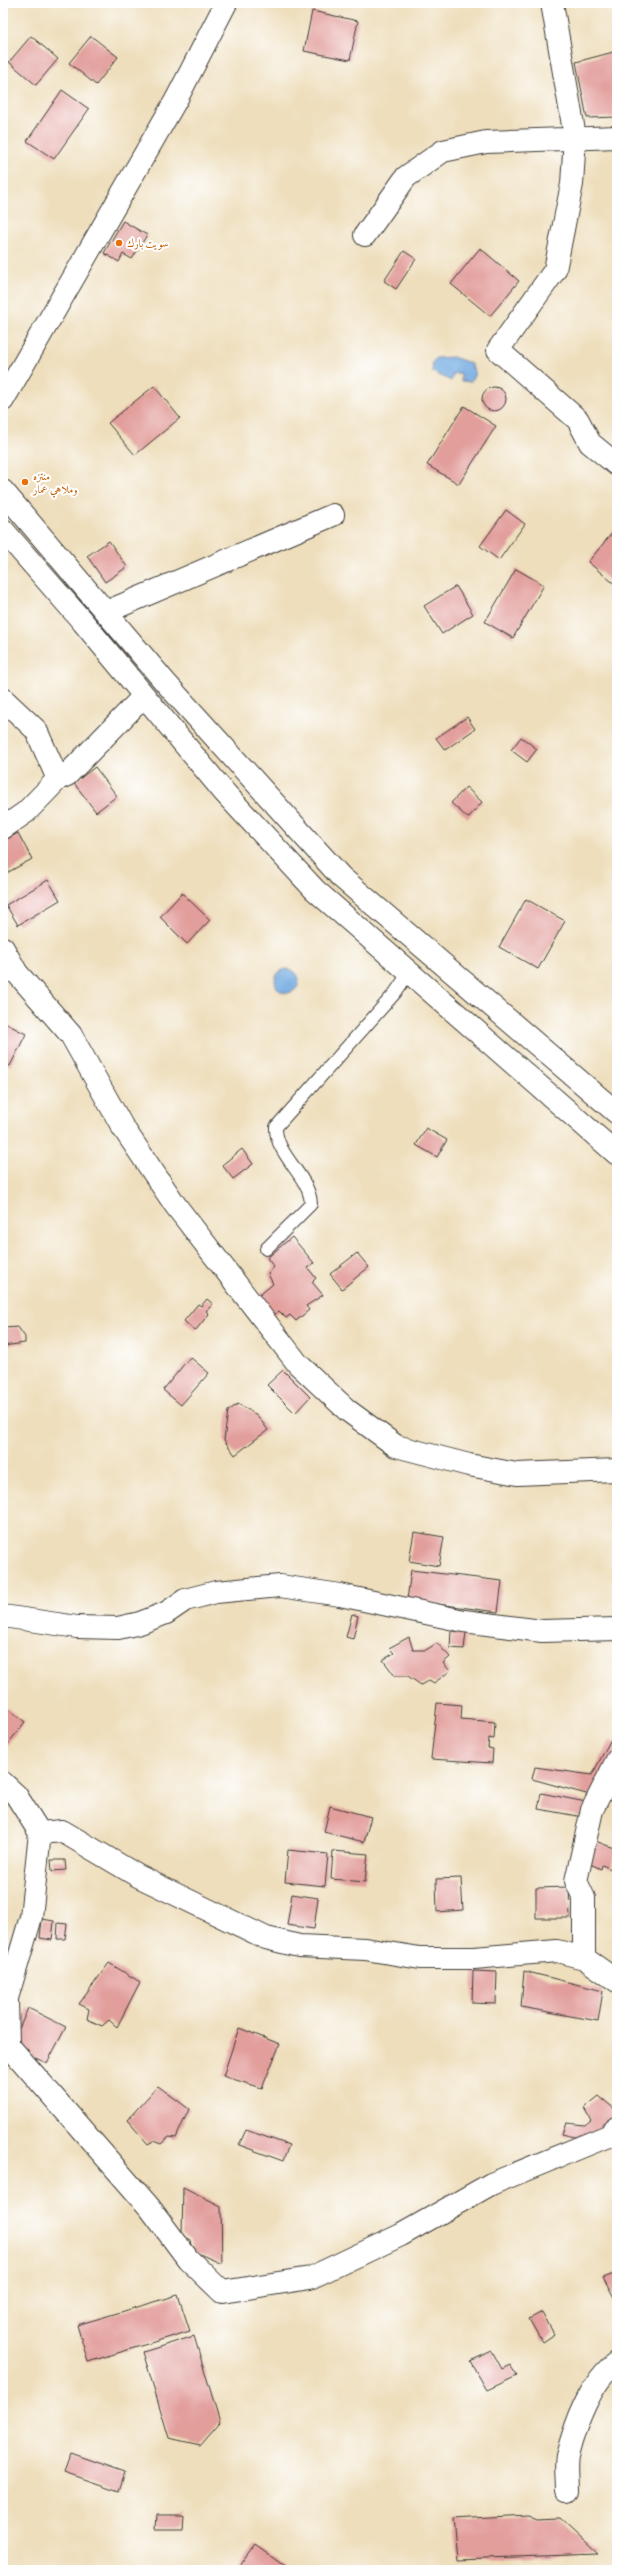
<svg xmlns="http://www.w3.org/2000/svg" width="620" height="2573" viewBox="0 0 620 2573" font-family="'IM FELL Great Primer',Amiri,serif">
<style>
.water{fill:#71a9e0;stroke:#46627e}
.building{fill:#e29e9b}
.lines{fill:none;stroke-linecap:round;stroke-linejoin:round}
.lane-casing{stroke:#3c3934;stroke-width:14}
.street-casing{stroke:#3c3934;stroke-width:24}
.secondary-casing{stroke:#3c3934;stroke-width:24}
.lane{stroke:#fff;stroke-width:12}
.street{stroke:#fff;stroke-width:22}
.secondary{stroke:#fff;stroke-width:22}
.food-dot{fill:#e8710a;stroke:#fff;stroke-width:1.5}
.labels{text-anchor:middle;stroke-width:4;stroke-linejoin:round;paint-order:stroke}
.food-label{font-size:11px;fill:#c56008;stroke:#fff;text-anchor:start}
</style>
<rect width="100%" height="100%" fill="#fff"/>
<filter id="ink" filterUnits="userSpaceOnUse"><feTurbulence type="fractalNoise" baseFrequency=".025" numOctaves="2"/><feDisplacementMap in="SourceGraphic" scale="8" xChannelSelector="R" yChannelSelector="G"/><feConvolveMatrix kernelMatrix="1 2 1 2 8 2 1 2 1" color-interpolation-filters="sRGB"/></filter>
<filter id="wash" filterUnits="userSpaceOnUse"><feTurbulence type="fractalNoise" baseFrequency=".012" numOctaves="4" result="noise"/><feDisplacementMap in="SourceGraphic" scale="16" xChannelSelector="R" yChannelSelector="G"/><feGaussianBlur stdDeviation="0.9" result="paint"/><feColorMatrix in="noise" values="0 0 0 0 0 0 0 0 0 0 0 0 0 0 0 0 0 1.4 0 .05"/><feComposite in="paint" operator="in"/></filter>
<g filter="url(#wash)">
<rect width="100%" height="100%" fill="#eedebc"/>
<path class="water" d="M453 357 470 363 475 373 471 382 461 381V373L453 374 451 381 433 372 432 363 436 358Z
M275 981a12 12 0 1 1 24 0a12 12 0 1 1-24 0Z"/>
<g id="blocks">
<path class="building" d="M312 11 358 21 350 60 304 51Z
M31 36 58 59 36 85 9 62Z
M91 36 118 57 96 85 69 63Z
M617 51V117L587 118 576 62Z
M62 90 89 109 54 159 27 141Z
M123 221 147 235 132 259 123 254 119 262 104 253Z
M480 248 519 281 490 316 451 284Z
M404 251 416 259 396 289 384 281Z
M154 386 180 418 135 455 108 423Z
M482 399a12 12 0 1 1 24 0a12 12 0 1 1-24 0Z
M464 406 496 426 459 484 427 465Z
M506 510 525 524 499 560 480 546Z
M617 527V586L588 562Z
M109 541 127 567 105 582 87 556Z
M516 569 544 585 513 638 485 622Z
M456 586 473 614 442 634 424 606Z
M467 717 475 729 445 750 436 738Z
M521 737 537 749 527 762 511 750Z
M95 767 117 796 96 812 74 783Z
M466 787 482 802 468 818 451 803Z
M18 833 32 859 3 875V841Z
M48 880 60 900 18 925 6 905Z
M182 893 210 920 187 944 160 917Z
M526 899 565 921 538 969 499 947Z
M3 1022 26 1034 10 1066 3 1062Z
M426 1128 447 1140 437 1157 416 1145Z
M242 1149 253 1164 233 1179 222 1165Z
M292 1237 314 1263 308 1268 316 1278 312 1282 323 1295 306 1306 309 1310 296 1321 290 1315 286 1318 279 1311 272 1316 256 1298 273 1284 268 1274 274 1267 267 1258Z
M357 1253 369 1267 342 1289 330 1274Z
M207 1299 213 1304 206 1311 209 1314 195 1331 184 1321 198 1304 201 1306Z
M18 1327 25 1337V1343L3 1346V1328Z
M190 1357 209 1373 181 1405 163 1390Z
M283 1370 310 1397 295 1413 267 1385Z
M238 1404 257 1415 268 1430 235 1455 224 1440 228 1411Z
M414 1532 444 1537 439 1566 409 1561Z
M411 1570 502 1581 498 1612 407 1600Z
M352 1614 358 1616 353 1639 346 1637Z
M451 1631 466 1632 464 1649 450 1648Z
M409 1637 413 1650H426L437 1643 450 1657 443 1663 450 1671 434 1683 429 1680 421 1685 408 1676H395L383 1660 394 1653 389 1648Z
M437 1703 462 1705 461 1719 495 1722 494 1739 489 1738 488 1748 493 1749 492 1763 431 1759Z
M7 1708 25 1722 3 1750V1713Z
M610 1741 617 1743V1750L590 1795 532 1779 535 1767 592 1775Z
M541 1793 586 1802 583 1817 538 1809Z
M330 1806 371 1817 364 1842 324 1832Z
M593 1840 616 1849 611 1869 602 1865 601 1869 586 1862Z
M288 1850 328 1854 325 1886 285 1882Z
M333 1851 368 1854 365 1882 331 1879Z
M51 1860H65L66 1870 52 1871Z
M461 1878 463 1910 437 1912 436 1879Z
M569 1887 570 1918H536V1888Z
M292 1894 318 1898 314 1929 287 1925Z
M42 1919 54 1921 52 1940 40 1938Z
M58 1923 67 1924 65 1939H57Z
M109 1963 140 1982 117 2027 109 2020 102 2026 87 2019 89 2009 79 2004Z
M473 1971 497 1972 496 2004 472 2003Z
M524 1971 603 1991 598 2021 521 2007Z
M28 2008 66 2027 47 2063 33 2057 19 2047 16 2036Z
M239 2028 280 2044 262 2088 223 2076Z
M158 2086 189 2109 176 2138 169 2137 161 2144 153 2141 148 2144 127 2120Z
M599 2096 617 2111V2119L583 2139 562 2134 566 2123 585 2125 591 2120 584 2108Z
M246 2130 289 2145 283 2161 239 2145Z
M183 2187 221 2206 222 2264 193 2251 191 2240 182 2235Z
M617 2273V2304L603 2278Z
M178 2295 190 2331 88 2362 77 2325Z
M542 2312 554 2334 542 2342 529 2319Z
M194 2336 220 2422 200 2445 169 2438 143 2352Z
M492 2351 502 2369 510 2365 517 2376 487 2390 470 2361Z
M71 2453 125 2472 119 2491 64 2472Z
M157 2515H183L182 2529H156Z
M527 2515 536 2519 560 2518 599 2554 457 2559 453 2519Z
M255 2545 290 2570H237Z"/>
</g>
</g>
<g filter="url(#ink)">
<use href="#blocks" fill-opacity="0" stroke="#3c3934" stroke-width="1"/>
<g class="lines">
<defs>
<path id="lane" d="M266 1249 311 1204C310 1176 275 1155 276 1127L395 993 410 971"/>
<path id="street" d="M552 3 575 137 572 184 555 270 498 350 578 420 590 443 617 465
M365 235 406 177 443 151 486 142 617 137
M3 400 176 100 226 3
M106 612 333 515
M3 699 36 730 58 779 67 775 144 696
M3 828 26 812 58 779
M3 948 17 973 71 1035 122 1126 176 1206 298 1364 347 1410 396 1446 469 1465 517 1474 617 1470
M3 1616 77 1627 118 1628 140 1623 166 1613 185 1600 216 1592 280 1586 340 1595 464 1621 542 1631 617 1629
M3 1783 16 1795 40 1833 31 1917 7 1998 8 2045 150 2208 188 2259 222 2292 310 2278 401 2235 491 2184 608 2136 617 2128
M40 1833 62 1831 138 1876 266 1938 299 1946 365 1949 420 1958H474L557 1951 584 1958 617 1981
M584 1958V1898L576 1881 592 1810 617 1760
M567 2490C567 2480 565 2466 567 2456 575 2425 591 2380 617 2362"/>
<path id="secondary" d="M3 491 165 682 341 877 617 1113
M3 530 83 622 224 792 315 890 617 1154"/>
</defs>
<use href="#lane" class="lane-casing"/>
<use href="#street" class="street-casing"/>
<use href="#secondary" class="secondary-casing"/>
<use href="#lane" class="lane"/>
<use href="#street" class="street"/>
<use href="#secondary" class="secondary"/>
</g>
</g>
<g class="food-dot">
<circle cx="119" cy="243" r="4"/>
<circle cx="25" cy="482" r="4"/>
</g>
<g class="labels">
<g class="food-label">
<text x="127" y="247">سويت بارك</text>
<text x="33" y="480">منتزه<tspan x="33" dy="13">وملاهي عمار</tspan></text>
</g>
</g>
<rect width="620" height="2573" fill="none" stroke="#fff" stroke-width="16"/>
</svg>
